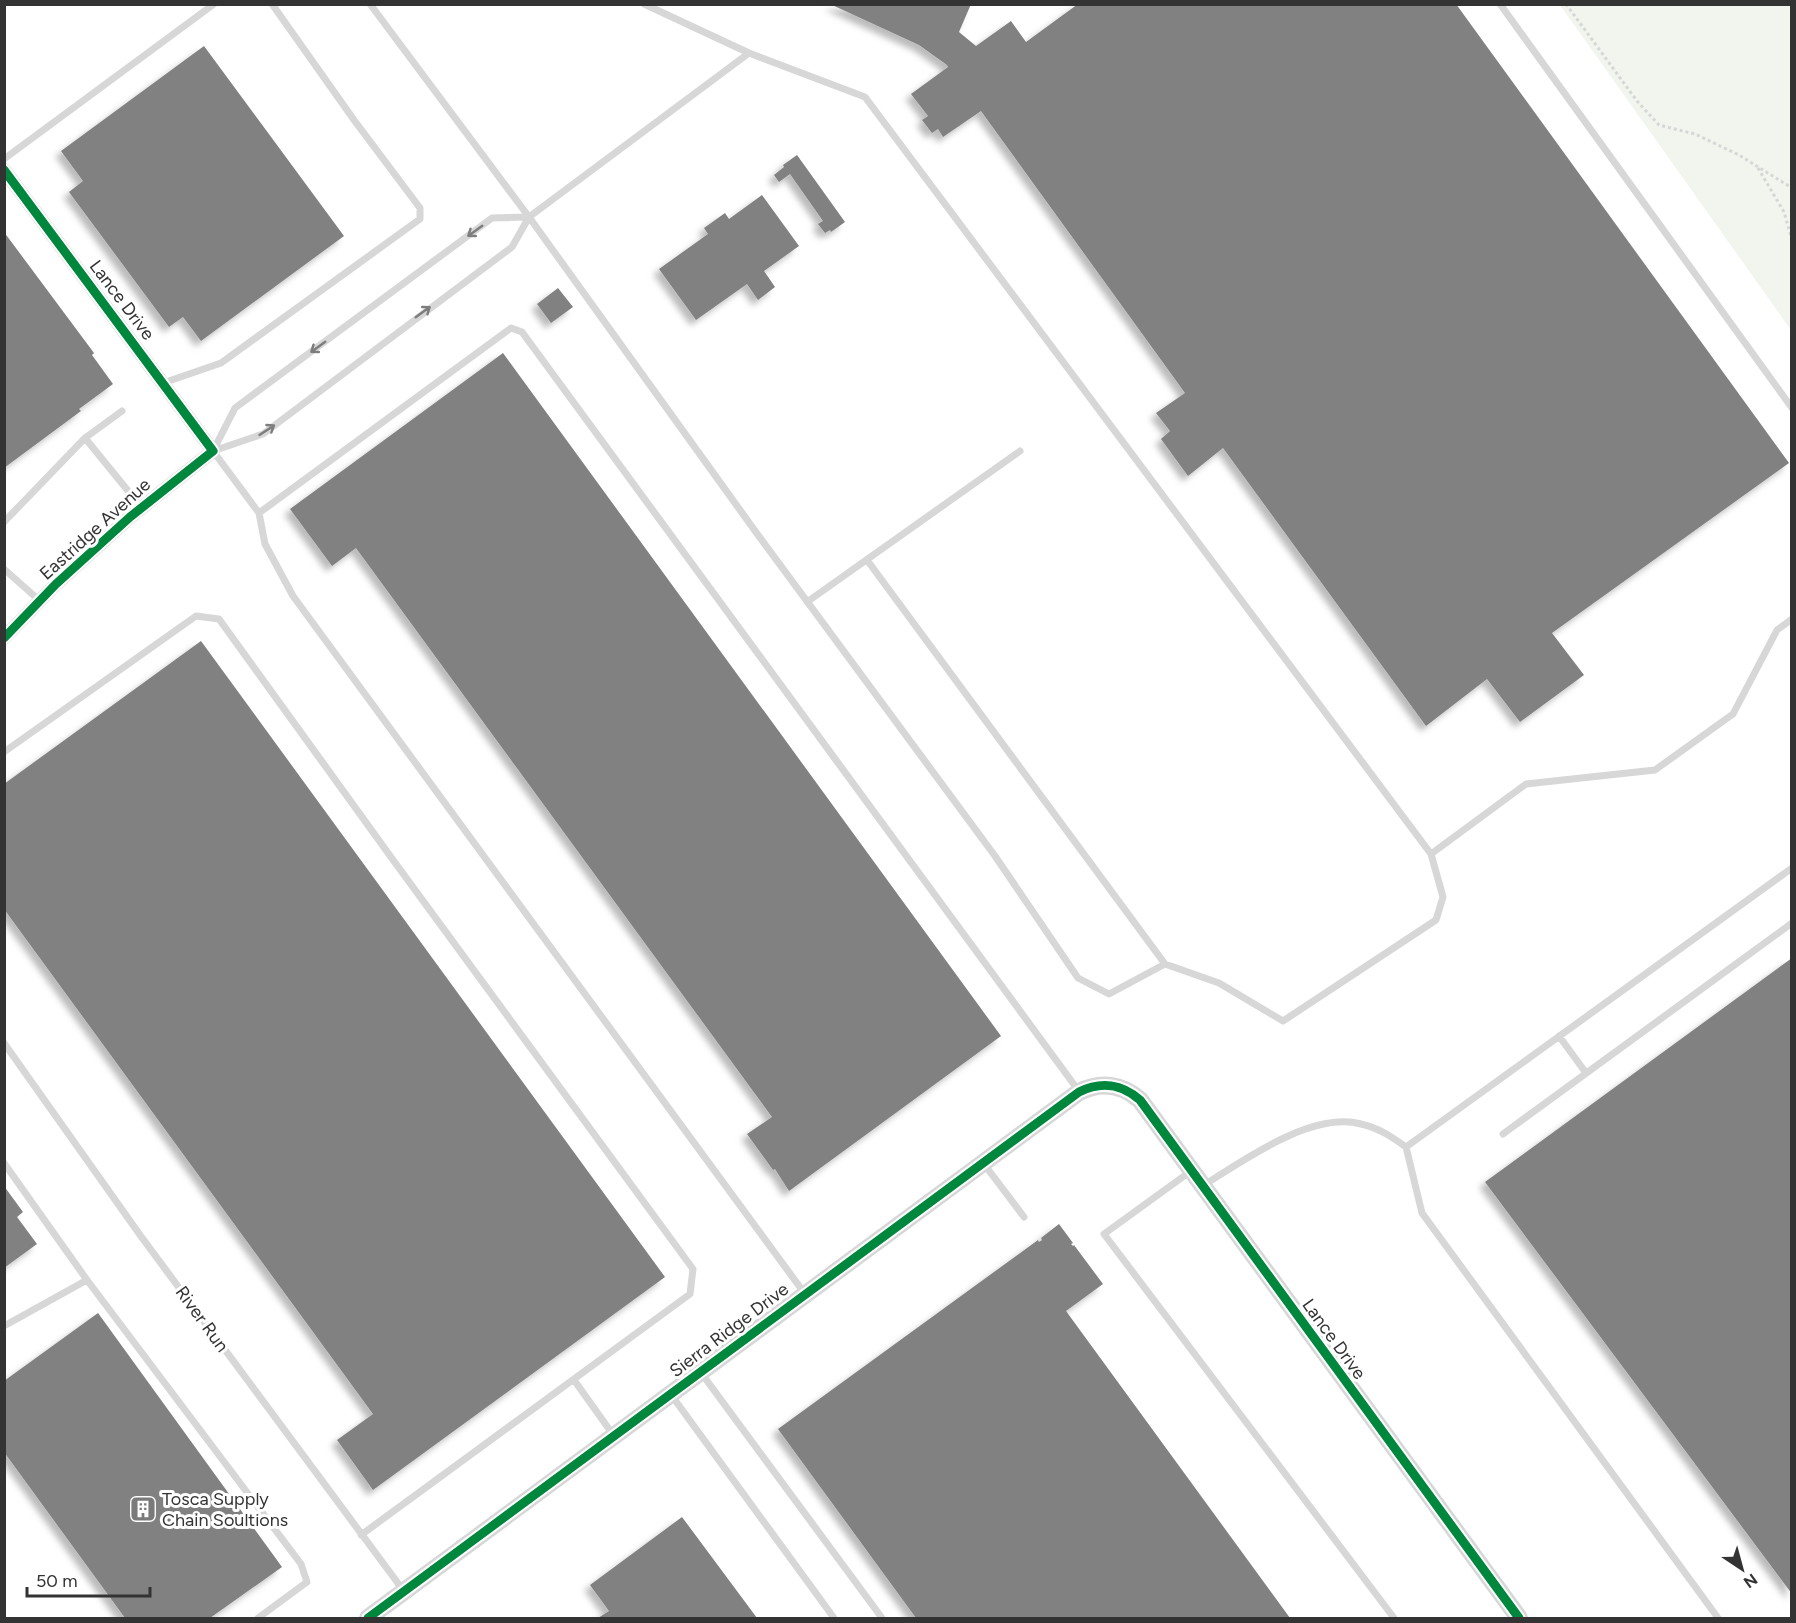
<svg xmlns="http://www.w3.org/2000/svg" width="1796" height="1623" viewBox="0 0 1796 1623" font-family="Figtree,sans-serif">
<style>
.green{fill:#f1f5ed}
.building{fill:#818181;filter:url(#shadow)}
.lines{fill:none;stroke-linecap:round;stroke-linejoin:round}
.path{stroke:#d6d6d6;stroke-width:3;stroke-dasharray:3 3;stroke-linecap:butt}
.service{stroke:#d7d7d7;stroke-width:7}
.minor{stroke:#d7d7d7;stroke-width:14}
.tertiary{stroke:#d7d7d7;stroke-width:18}
.cycleway-casing{stroke:#fff;stroke-width:13}
.cycleway{stroke:#00873e;stroke-width:9}
.oneway{stroke:#7d7d7d}
.labels{text-anchor:middle;stroke-width:6;stroke-linejoin:round;paint-order:stroke}
.street-label{font-size:18px;fill:#333;stroke:#fff}
.poi-label{font-size:18px;fill:#333;stroke:#fff;text-anchor:start}
</style>
<defs>
<filter id="shadow"><feDropShadow dx="-5.5" dy="5.5" stdDeviation="3" flood-color="#0004"/></filter>
</defs>
<rect width="100%" height="100%" fill="#fff"/>
<path class="green" d="M1560 5H1791V330Z"/>
<path class="building" d="M830 4H971L959 32 976 46 1011 21 1026 42 1078 4H1456L1789 463 1552 633 1584 675 1520 722 1487 679 1426 726 1223 448 1188 476 1161 439 1170 431 1156 413 1185 393 981 111 943 137 938 129 932 133 922 120 928 116 911 94 948 67 947 65 919 45Z
M204 46 344 236 201 341 183 317 169 327 69 192 83 181 61 151Z
M797 155 845 222 831 232 830 230 825 233 818 224 823 221 790 174 779 182 774 175 784 167 783 165Z
M762 195 799 246 764 271 775 287 758 300 747 284 696 320 659 269 708 234 704 228 725 213 729 219Z
M4 232 94 353 92 355 113 384 79 409 81 411 4 468Z
M558 288 573 307 551 323 537 304Z
M503 353 1001 1036 789 1191 775 1169 773 1170 747 1134 772 1117 356 548 332 566 290 509Z
M201 641 665 1277 373 1490 337 1440 373 1414 4 909V784Z
M1792 958V1594L1485 1182Z
M4 1186 23 1212 17 1217 37 1244 4 1268Z
M1059 1224 1073 1243 1071 1244 1073 1246 1074 1245 1103 1284 1066 1311 1290 1618H916L778 1429 1038 1240 1039 1242 1042 1240 1041 1238Z
M98 1313 282 1567 210 1618H125L4 1452V1381Z
M682 1517 757 1618H598L609 1611 590 1585Z"/>
<g class="lines">
<path class="path" d="M1566 4 1637 101 1659 125 1695 134 1739 155 1792 188
M1758 168 1784 212 1792 240"/>
<path class="service" d="M370 4 529 217 758 535 995 856 1078 978 1109 994 1165 964 1219 983 1283 1021 1436 920 1443 897 1431 854
M644 4 749 53
M1500 4 1792 408
M4 159 214 4
M163 383 221 363 420 219V208L354 120 272 4
M85 438 122 411
M213 451 263 434 512 247 529 217 749 53 865 97 1431 854 1526 784 1655 770 1733 714 1777 630 1792 619
M213 451 259 513 511 328 522 332 1078 1090
M213 451 235 408 492 218 529 217
M259 513 265 544 293 596 805 1294
M4 522 85 438 142 508
M867 560 1165 964
M4 569 40 601
M807 602 1020 451
M4 752 196 616 219 619 396 864 693 1269 690 1294 361 1535
M1559 1036 1586 1073
M4 1043 140 1235 403 1590
M1503 1134 1792 923
M1406 1147 1422 1213 1718 1618
M4 1163 87 1280 301 1564 307 1582 258 1618
M984 1164 1024 1217
M1191 1171 1104 1234 1394 1618
M1204 1185C1244 1160 1312 1111 1361 1124 1379 1128 1392 1137 1406 1147L1792 868
M4 1326 87 1280
M702 1374 882 1618
M574 1380 614 1436
M672 1396 834 1618"/>
<path class="minor" d="M4 170 213 451 130 517 56 584 4 638"/>
<path class="tertiary" d="M368 1618 1079 1092C1101 1081 1122 1084 1140 1100L1519 1618"/>
<defs>
<path id="cycleway" d="M4 170 213 451 130 517 56 584 4 638
M368 1618 1079 1092C1101 1081 1122 1084 1140 1100L1519 1618"/>
</defs>
<use href="#cycleway" class="cycleway-casing"/>
<use href="#cycleway" class="cycleway"/>
</g>
<defs><path id="oneway-shaft" d="M-6 0H5M1.5-3L5.5 0L1.5 3" fill="none" stroke-width="1.6" stroke-linecap="round" stroke-linejoin="round" transform="scale(1.5)"/></defs>
<g class="oneway">
<use href="#oneway-shaft" transform="translate(475 231) rotate(144)"/>
<use href="#oneway-shaft" transform="translate(423 312) rotate(-36)"/>
<use href="#oneway-shaft" transform="translate(318 347) rotate(144)"/>
<use href="#oneway-shaft" transform="translate(267 430) rotate(-33)"/>
</g>
<defs>
<symbol id="building-square" viewBox="-11 -11 22 22"><rect x="-9" y="-9" width="18" height="18" rx="4" fill="#7a7a7a" stroke="#fff"/><path d="M-4-6H4V6H1V3H-1V6H-4ZM-2.5-4.3h1.7v1.8h-1.7ZM.8-4.3h1.7v1.8H.8ZM-2.5-1h1.7V.8h-1.7ZM.8-1h1.7V.8H.8Z" fill="#fff"/></symbol>
</defs>
<g fill-rule="evenodd">
<use href="#building-square" x="128" y="1494" width="30" height="30"/>
</g>
<g class="labels">
<g class="street-label">
<text transform="translate(122 300) rotate(53)" y="6">Lance Drive</text>
<text transform="translate(95 529) rotate(-42)" y="6">Eastridge Avenue</text>
<text transform="translate(202 1319) rotate(54)" y="6">River Run</text>
<text transform="translate(729 1330) rotate(-37)" y="6">Sierra Ridge Drive</text>
<text transform="translate(1334 1339) rotate(54)" y="6">Lance Drive</text>
</g>
<g class="poi-label">
<text x="162" y="1505">Tosca Supply<tspan x="162" dy="21">Chain Soultions</tspan></text>
</g>
</g>
<rect width="1796" height="1623" fill="none" stroke="#333333" stroke-width="12"/>
<g transform="translate(1742 1569) rotate(144)" stroke="#ffffff" stroke-width="4.5" paint-order="stroke">
<path d="M0-4.5L10 22L0 15L-10 22Z" fill="#333333"/>
<text y="-9" font-size="16" font-weight="bold" text-anchor="middle" fill="#333333">N</text>
</g>
<path d="M27 1587v9h123v-9" fill="none" stroke="#333333" stroke-width="3"/>
<text x="36" y="1587" font-size="18" fill="#333333" stroke="#ffffff" stroke-width="4.5" paint-order="stroke">50 m</text>
</svg>
